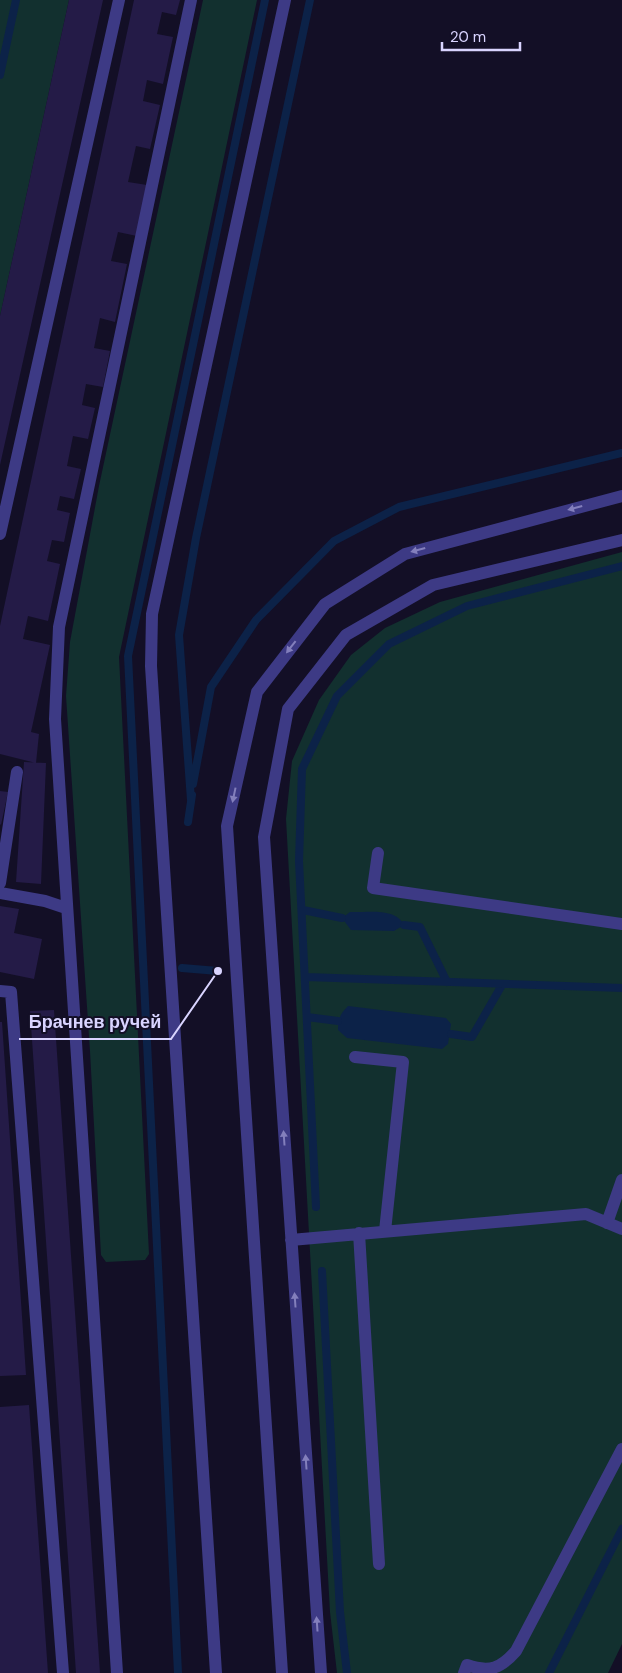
<svg xmlns="http://www.w3.org/2000/svg" width="622" height="1673" viewBox="0 0 622 1673" font-family="'DM Sans',sans-serif">
<style>
.green{fill:#12302f}
.water{fill:#0c2248}
.lines{fill:none;stroke-linecap:round;stroke-linejoin:round}
.stream{stroke:#0c2248;stroke-width:8}
.building{fill:#241b47}
.minor{stroke:#3d3a85;stroke-width:12}
.oneway{fill:#837fbc}
.leader{fill:none;stroke:#d9d4ff;stroke-width:2}
.callout-dot{fill:#d9d4ff;stroke:#130f26;stroke-width:2}
.callout-label{font-size:18px;text-anchor:middle;font-weight:bold;fill:#d9d4ff;stroke:#130f26;stroke-width:4;stroke-linejoin:round;paint-order:stroke}
</style>
<rect width="100%" height="100%" fill="#130f26"/>
<path class="green" d="M0 0H69L0 316Z
M203 0H257L119 657 149 1254 145 1260 106 1262 101 1255 90 1051 66 696 70 642 99 486Z
M622 552V1644L608 1673H337L330 1612 286 819 292 761 319 700 351 655 385 628 440 602Z"/>
<path class="water" d="M350 912C367 913 395 907 404 925L394 931 351 930 342 918Z
M348 1006 446 1018 451 1024 448 1044 442 1049 347 1038 338 1030C338 1019 340 1014 348 1006Z"/>
<g class="lines">
<path class="stream" d="M0 75 16 0
M193 784 211 687 256 620 334 541 399 507 622 453
M191 800 179 635 196 538 310 0
M188 822 192 795
M303 910 342 918
M404 925 420 927 447 982
M182 968 218 971
M306 977 622 988
M307 1017 338 1021
M451 1034 472 1037 502 985
M316 1207 299 861 302 769 337 696 389 644 467 606 622 566
M322 1271 340 1612 347 1673
M178 1673 128 656 265 0
M549 1673 622 1529"/>
</g>
<path class="building" d="M69 0H103L0 465V316Z
M134 0H180L176 15 162 12 157 34 173 37 163 84 147 80 143 101 160 105 150 149 136 146 128 182 147 185 137 236 118 232 111 261 127 264 115 322 100 318 94 348 110 351 103 387 86 384 82 405 95 408 88 439 73 436 67 466 81 469 74 499 60 496 57 510 70 513 64 542 52 540 47 561 60 564 48 621 28 616 23 639 50 645 31 732 39 734 36 763 0 754V626Z
M24 762 46 763 41 884 16 882Z
M0 791 8 792 1 825 0 824Z
M0 906 19 909 14 933 42 939 34 979 0 972Z
M54 1010 100 1673H76L30 1011Z
M0 1022H2L26 1375 0 1376Z
M29 1405 48 1673H0V1407Z"/>
<g class="lines">
<path class="minor" d="M0 534 119 0
M378 853 373 888 622 924
M0 883 17 772
M0 893 45 901 66 908
M0 991 11 992 63 1673
M355 1057 403 1062 385 1231
M607 1223 622 1180
M359 1233 379 1564
M291 1240 586 1214 622 1229
M117 1673 55 719 59 627 191 0
M216 1673 151 666 152 614 285 0
M282 1673 227 826 257 692 325 604 405 554 622 496
M321 1673 264 837 288 709 346 635 433 585 622 540
M464 1673 467 1665C490 1673 501 1668 516 1651L622 1449"/>
</g>
<defs><path id="oneway-solid" d="M-6-.8H1V-3.2L6.5 0L1 3.2V.8H-6Z" transform="scale(1.25)"/></defs>
<g class="oneway">
<use href="#oneway-solid" transform="translate(575 508) rotate(165)"/>
<use href="#oneway-solid" transform="translate(418 550) rotate(165)"/>
<use href="#oneway-solid" transform="translate(291 647) rotate(128)"/>
<use href="#oneway-solid" transform="translate(234 795) rotate(102)"/>
<use href="#oneway-solid" transform="translate(284 1138) rotate(-94)"/>
<use href="#oneway-solid" transform="translate(295 1300) rotate(-94)"/>
<use href="#oneway-solid" transform="translate(306 1462) rotate(-94)"/>
<use href="#oneway-solid" transform="translate(317 1624) rotate(-94)"/>
</g>
<path class="leader" d="M218 971L171 1039H19"/>
<circle class="callout-dot" cx="218" cy="971" r="5"/>
<g class="callout-label">
<text x="95" y="1028">Брачнев ручей</text>
</g>
<path d="M442 42v8h78v-8" fill="none" stroke="#d9d4ff" stroke-width="2.5"/>
<text x="450" y="42" font-size="15" fill="#d9d4ff" stroke="#130f26" stroke-width="4" paint-order="stroke">20 m</text>
</svg>
